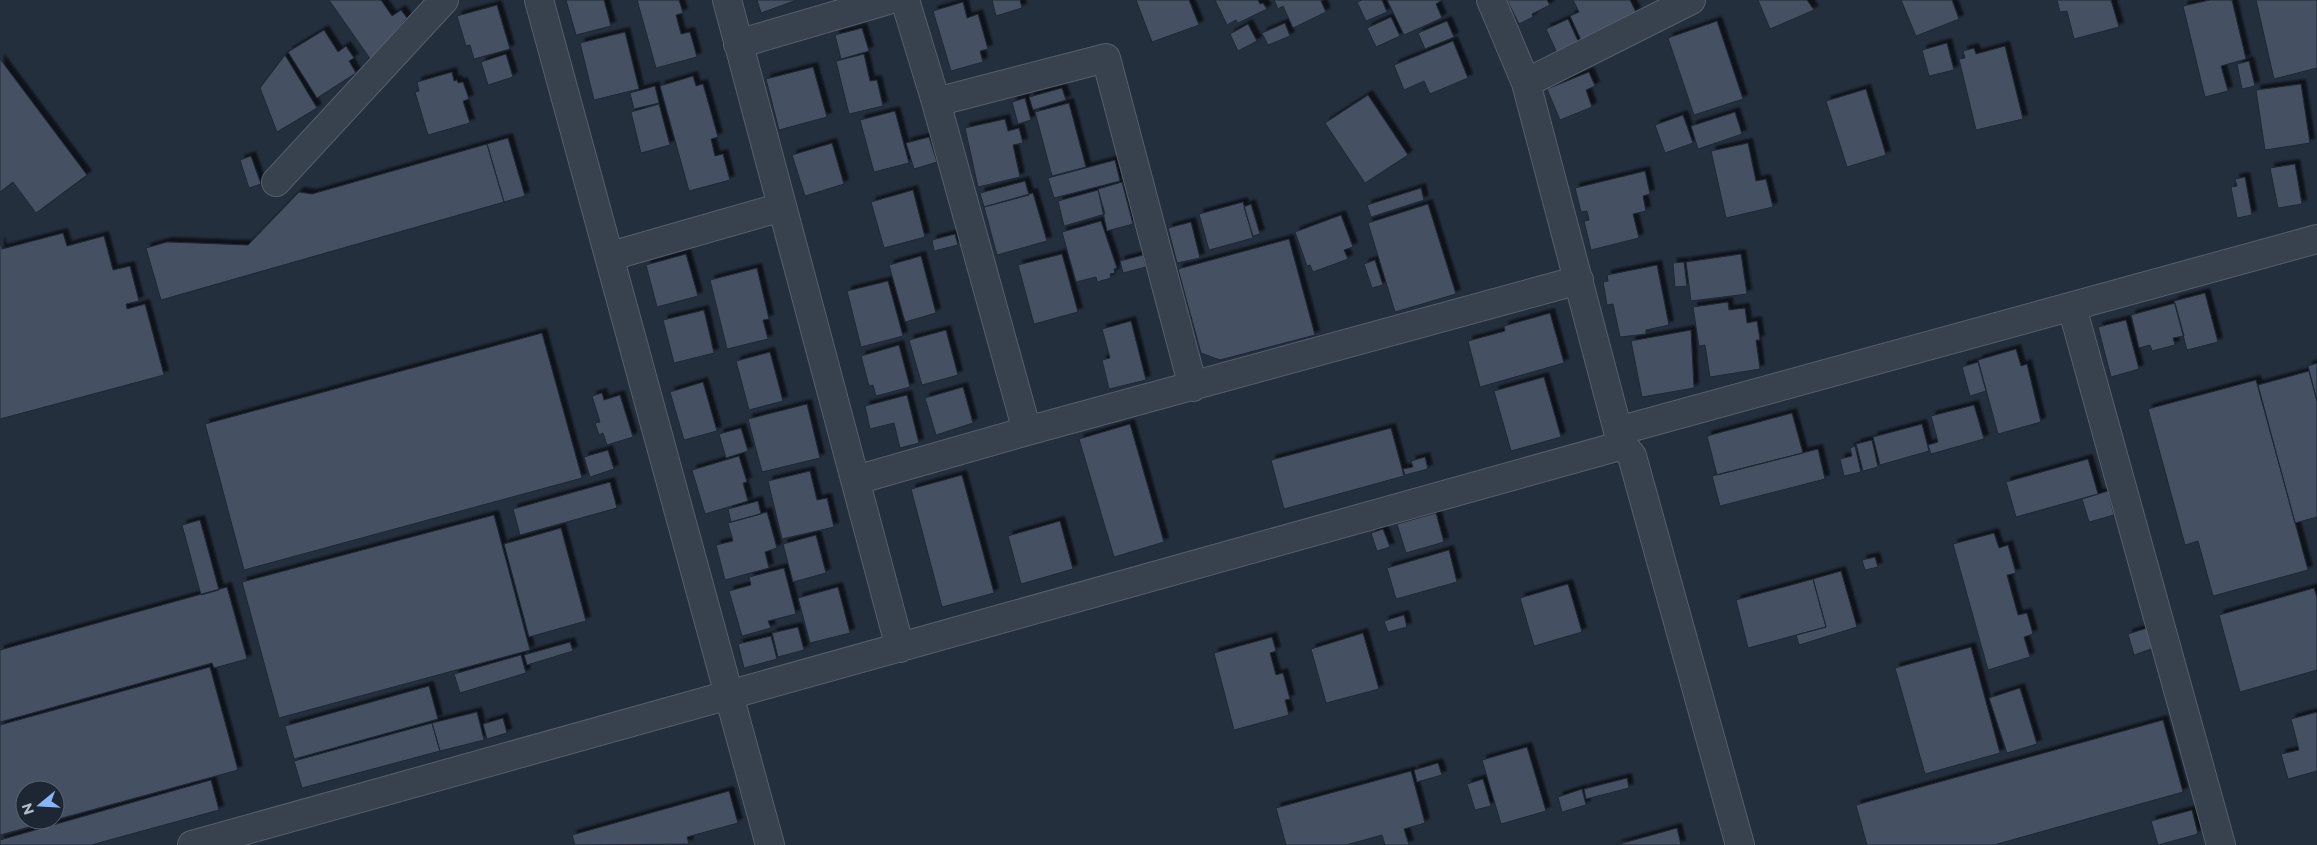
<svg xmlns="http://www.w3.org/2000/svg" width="2317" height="845" viewBox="0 0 2317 845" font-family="Montserrat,sans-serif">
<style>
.building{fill:#455162;stroke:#1f2835;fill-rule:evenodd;filter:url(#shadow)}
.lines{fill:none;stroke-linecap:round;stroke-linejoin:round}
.minor-casing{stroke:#565f6c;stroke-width:30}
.minor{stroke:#38414e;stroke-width:28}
</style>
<defs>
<filter id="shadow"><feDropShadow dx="4.5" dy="-4.5" stdDeviation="1" flood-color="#0009"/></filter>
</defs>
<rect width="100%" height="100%" fill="#242f3e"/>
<path class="building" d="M329 0H381L392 16 401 10 407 18 371 60Z
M566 0H604L611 26 576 35Z
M637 0H679L683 13 676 15 681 34 690 32 697 57 656 68Z
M757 0H797L761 13Z
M992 0H1020L1022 8 996 16Z
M1136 0H1189L1199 25 1152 42Z
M1215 0H1258L1260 4 1263 3 1267 9 1238 23 1236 20 1227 25Z
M1274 0H1324L1321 1 1326 12 1293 28 1283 6 1278 9Z
M1362 0H1382L1387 12 1366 21 1357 2Z
M1387 0H1442L1436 4 1442 18 1404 35Z
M1507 0H1547L1550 5 1532 14 1533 17 1519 24Z
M1573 0H1630L1636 12 1581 40 1570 16 1579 12Z
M1758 0H1807L1814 10 1770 29Z
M1901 0H1952L1959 19 1916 36Z
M2057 0H2111L2119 27 2074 39 2067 11 2060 12Z
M2210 0H2232L2246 59 2221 66 2228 91 2205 97 2183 6Z
M2256 0H2317V68L2274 79Z
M963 2 967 18 978 14 988 49 980 51 983 62 951 71 933 11Z
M497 5 510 49 474 59 470 45 466 46 457 16Z
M1391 17 1400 36 1376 47 1367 28Z
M1568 19 1579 43 1557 53 1546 29Z
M1447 21 1454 37 1425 49 1418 33Z
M1717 21 1743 99 1694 115 1668 38Z
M1285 23 1290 36 1268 45 1262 33Z
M1248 24 1257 41 1238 51 1230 34Z
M862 28 869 51 841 59 835 35Z
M324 30 338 52 346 46 354 58 349 61 356 73 317 98 288 52Z
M625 32 639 89 594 100 580 43Z
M1453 41 1468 78 1430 94 1424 81 1404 90 1394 65Z
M1947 43 1954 70 1929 76 1922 50Z
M2005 46 2023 119 1976 130 1959 59 1965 58 1963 51 1974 48 1976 54Z
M506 54 513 77 488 85 481 62Z
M864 54 870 81 877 80 883 106 849 114 836 61Z
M285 55 317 108 277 132 260 88Z
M0 59 87 175 36 213 13 182 0 192Z
M2249 61 2255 86 2242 89 2237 64Z
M813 67 827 117 779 130 766 79Z
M452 72 454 81 457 80 458 83 463 82 469 99 463 101 470 123 428 135 415 92 419 91 417 82Z
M1589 72 1595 86 1586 90 1592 107 1560 120 1547 89Z
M693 76 696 86 703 84 718 137 711 139 715 156 723 154 730 180 689 191 660 86Z
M2301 84 2310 143 2265 150 2256 90Z
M655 86 659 103 634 109 630 93Z
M1062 88 1066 100 1033 110 1029 97Z
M1866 89 1886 155 1847 167 1826 101Z
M1368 95 1408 155 1365 183 1325 123Z
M1025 98 1031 120 1018 124 1012 102Z
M1069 103 1086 167 1052 176 1035 112Z
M659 104 670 145 641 153 631 112Z
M895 111 909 163 874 172 860 120Z
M1735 112 1742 134 1698 149 1691 126Z
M1683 115 1693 143 1665 153 1655 125Z
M1005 119 1008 131 1019 128 1023 143 1013 145 1020 177 978 187 965 128Z
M929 137 937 162 914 169 906 143Z
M508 138 525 196 504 202 487 144Z
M832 143 844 184 805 196 792 155Z
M1748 143 1756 181 1766 179 1773 207 1726 218 1711 151Z
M487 144 504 202 161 300 146 248 167 242 248 245 299 192 312 194Z
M251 156 261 184 249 188 240 160Z
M1115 160 1120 181 1054 198 1048 178Z
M2295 164 2302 204 2278 208 2270 168Z
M1645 171 1650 194 1643 196 1646 211 1633 214 1639 238 1591 250 1584 221 1589 220 1587 211 1581 212 1575 188Z
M2245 177 2252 215 2237 218 2231 187 2237 186 2235 179Z
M1025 181 1029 195 984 207 980 193Z
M1122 182 1133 224 1107 231 1098 189Z
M1421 188 1424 200 1371 217 1367 205Z
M913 190 925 237 884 248 871 202Z
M1098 190 1105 214 1064 226 1058 201Z
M1033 193 1047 241 997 255 984 207Z
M1243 202 1253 238 1209 250 1199 214Z
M1251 204 1260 234 1253 236 1244 207Z
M1428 204 1456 294 1395 312 1368 223Z
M1341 215 1353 247 1344 250 1348 259 1313 272 1310 265 1307 266 1295 232Z
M1101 221 1117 268 1114 269 1115 273 1110 274 1111 278 1097 282 1096 277 1076 282 1062 232Z
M1191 222 1200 258 1177 263 1168 228Z
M63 233 67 246 104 236 113 270 130 266 139 301 126 304 127 309 145 304 164 375 0 419V242L2 249Z
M955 234 958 245 934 251 932 240Z
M1289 239 1315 335 1220 360 1201 353 1178 269Z
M686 254 698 296 657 307 646 265Z
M1062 254 1078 312 1034 324 1018 265Z
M1741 254 1747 294 1691 301 1686 262Z
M1143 255 1146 267 1123 273 1120 261Z
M921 256 936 313 905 322 889 265Z
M1375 260 1383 285 1372 288 1364 264Z
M1684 262 1687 286 1675 287 1673 263Z
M1657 265 1669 325 1646 330V334L1620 337 1613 304 1607 305 1603 282 1608 281 1607 275Z
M757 268 769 319 763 320 768 339 727 349 710 280Z
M888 281 903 336 861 347 847 291Z
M2205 293 2218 342 2187 350 2174 301Z
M1728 302 1729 310 1745 308 1747 323 1757 321 1760 340H1756L1760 369 1710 377 1705 345 1699 346 1693 307Z
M2175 303 2184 336 2173 338 2175 345 2152 351 2150 345 2139 348 2131 315Z
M704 310 714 353 674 363 663 320Z
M1550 313 1564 363 1480 387 1468 341 1505 331 1504 326Z
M2126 320 2139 369 2111 377 2098 327Z
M1131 321 1146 380 1109 389 1102 360 1110 358 1102 329Z
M946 330 958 375 922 385 909 340Z
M1691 330 1694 388 1642 397 1631 341Z
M542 333 582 478 244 570 205 424Z
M899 345 910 387 876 396 873 385 869 386 861 356Z
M2016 349 2021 366 2027 364 2041 422 1998 434 1978 360Z
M770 352 783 401 749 410 736 361Z
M1978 362 1986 391 1970 396 1962 367Z
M2317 363V401L2308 366Z
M2309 371 2317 401V517L2295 523 2258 385Z
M1544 377 1561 437 1511 451 1494 391Z
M2256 380 2308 570 2213 596 2198 541 2185 545 2148 409Z
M703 382 717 431 684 440 670 392Z
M963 387 973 423 936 435 925 398Z
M602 393 604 400 620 395 633 437 607 445 603 433 599 435 595 423 600 422 592 396Z
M907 395 919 443 900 448 894 423 870 429 865 406Z
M807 404 820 458 762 472 748 419Z
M1974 405 1984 439 1931 454 1928 445 1938 442 1931 416Z
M1792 413 1803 453 1717 475 1707 436Z
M1130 424 1164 542 1114 557 1079 439Z
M1922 424 1929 451 1880 465 1873 437Z
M741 428 748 451 726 458 719 434Z
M1391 428 1404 476 1284 509 1271 460Z
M1872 440 1878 467 1863 471 1856 444Z
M1855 446 1861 472 1844 476 1840 459 1852 456 1850 448Z
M1818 449 1825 479 1720 506 1712 476Z
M608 450 614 469 590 477 584 457Z
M739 456 747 482 743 483 748 501 705 514 692 470Z
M1425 457 1428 469 1405 475 1403 469 1413 467 1411 461Z
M2088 459 2098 494 2016 517 2006 482Z
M810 471 817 500 827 498 834 527 782 539 768 481Z
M962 475 994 593 942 607 911 489Z
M610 482 617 508 520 535 513 509Z
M2108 491 2114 515 2089 522 2082 499Z
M758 501 761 514 731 522 728 509Z
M767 512 777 548 765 552 769 568 725 580 716 545 733 541 728 523Z
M1436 513 1444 542 1406 553 1397 524Z
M494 515 530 650 279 718 242 582Z
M200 520 219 590 201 595 182 525Z
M1060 521 1073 569 1021 584 1008 536Z
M561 528 586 621 529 637 504 544Z
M1383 529 1390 547 1377 551 1371 533Z
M1994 533 1999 548 2008 545 2016 573 2007 575 2018 615 2027 613 2033 634 2024 637 2030 657 1988 670 1953 544Z
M816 535 826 573 793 582 783 544Z
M1449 550 1457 582 1396 599 1387 568Z
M1875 557 1878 567 1865 570 1862 560Z
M784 568 796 614 768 621 771 628 742 636 729 591 751 585 749 577Z
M1841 571 1857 627 1799 645 1796 635 1826 627 1813 579Z
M1813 579 1826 627 1748 648 1736 600Z
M1568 584 1582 632 1534 646 1520 598Z
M227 587 247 659 214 668 212 663 0 722V650Z
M838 587 850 633 810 643 798 598Z
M2314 588 2317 598V670L2240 692 2219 615Z
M1404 615 1407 627 1388 632 1384 621Z
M798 627 804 650 778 657 772 633Z
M2147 628 2154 648 2134 655 2128 634Z
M1363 633 1379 689 1326 703 1311 649Z
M771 636 777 659 744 668 738 644Z
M1272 637 1276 651 1270 653 1276 675 1283 673 1290 699 1285 700 1289 715 1234 730 1214 653Z
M570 642 573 651 527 665 524 655Z
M1971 647 2000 753 1925 774 1895 668Z
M521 655 526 673 460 693 454 674Z
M210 667 238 770 0 835V725ZM25 790H55V820H25Z
M429 686 438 719 294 759 285 726Z
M2020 688 2037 744 2007 753 1989 698Z
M477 712 484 740 440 751 432 723Z
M2317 712V771L2288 779 2281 754 2299 750 2291 719Z
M503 718 507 733 487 739 483 724Z
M2163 720 2183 792 1994 845H1867L1856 805Z
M432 723 440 751 302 788 294 761Z
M1527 747 1546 811 1501 824 1482 760Z
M1438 763 1442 775 1417 782 1414 770Z
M1411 771 1425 823 1404 829 1409 845H1385L1382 835 1346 845H1286L1276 808Z
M1627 778 1629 788 1586 799 1584 789Z
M1483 779 1491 806 1475 810 1467 784Z
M211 780 219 810 91 845H0V840Z
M1582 789 1586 805 1562 812 1558 797Z
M729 791 738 823 687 837 689 844 575 845 572 835Z
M2192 810 2198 834 2158 845 2151 821Z
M1677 828 1681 845H1616Z"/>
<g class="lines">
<defs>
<path id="minor" d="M539 0 770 845
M727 0 900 648
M905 0 936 102 1027 431
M1491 0 1526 83 1618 431 1623 445 1632 456 1740 845
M738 44 888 0
M1526 83 1691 0
M936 102 1106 58 1193 387
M276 182 444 0
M611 256 782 207
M2072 307 2221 845
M1618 431 2317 239
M856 480 1027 431 1579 280
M192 845 1623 445"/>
</defs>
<use href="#minor" class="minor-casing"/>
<use href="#minor" class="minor"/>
</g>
<g transform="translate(40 805) rotate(252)"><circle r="24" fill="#1d2633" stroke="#59626f"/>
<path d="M0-4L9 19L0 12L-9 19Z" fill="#8ab4f8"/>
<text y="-8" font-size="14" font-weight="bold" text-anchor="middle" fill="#b4bcc9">N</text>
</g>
</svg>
